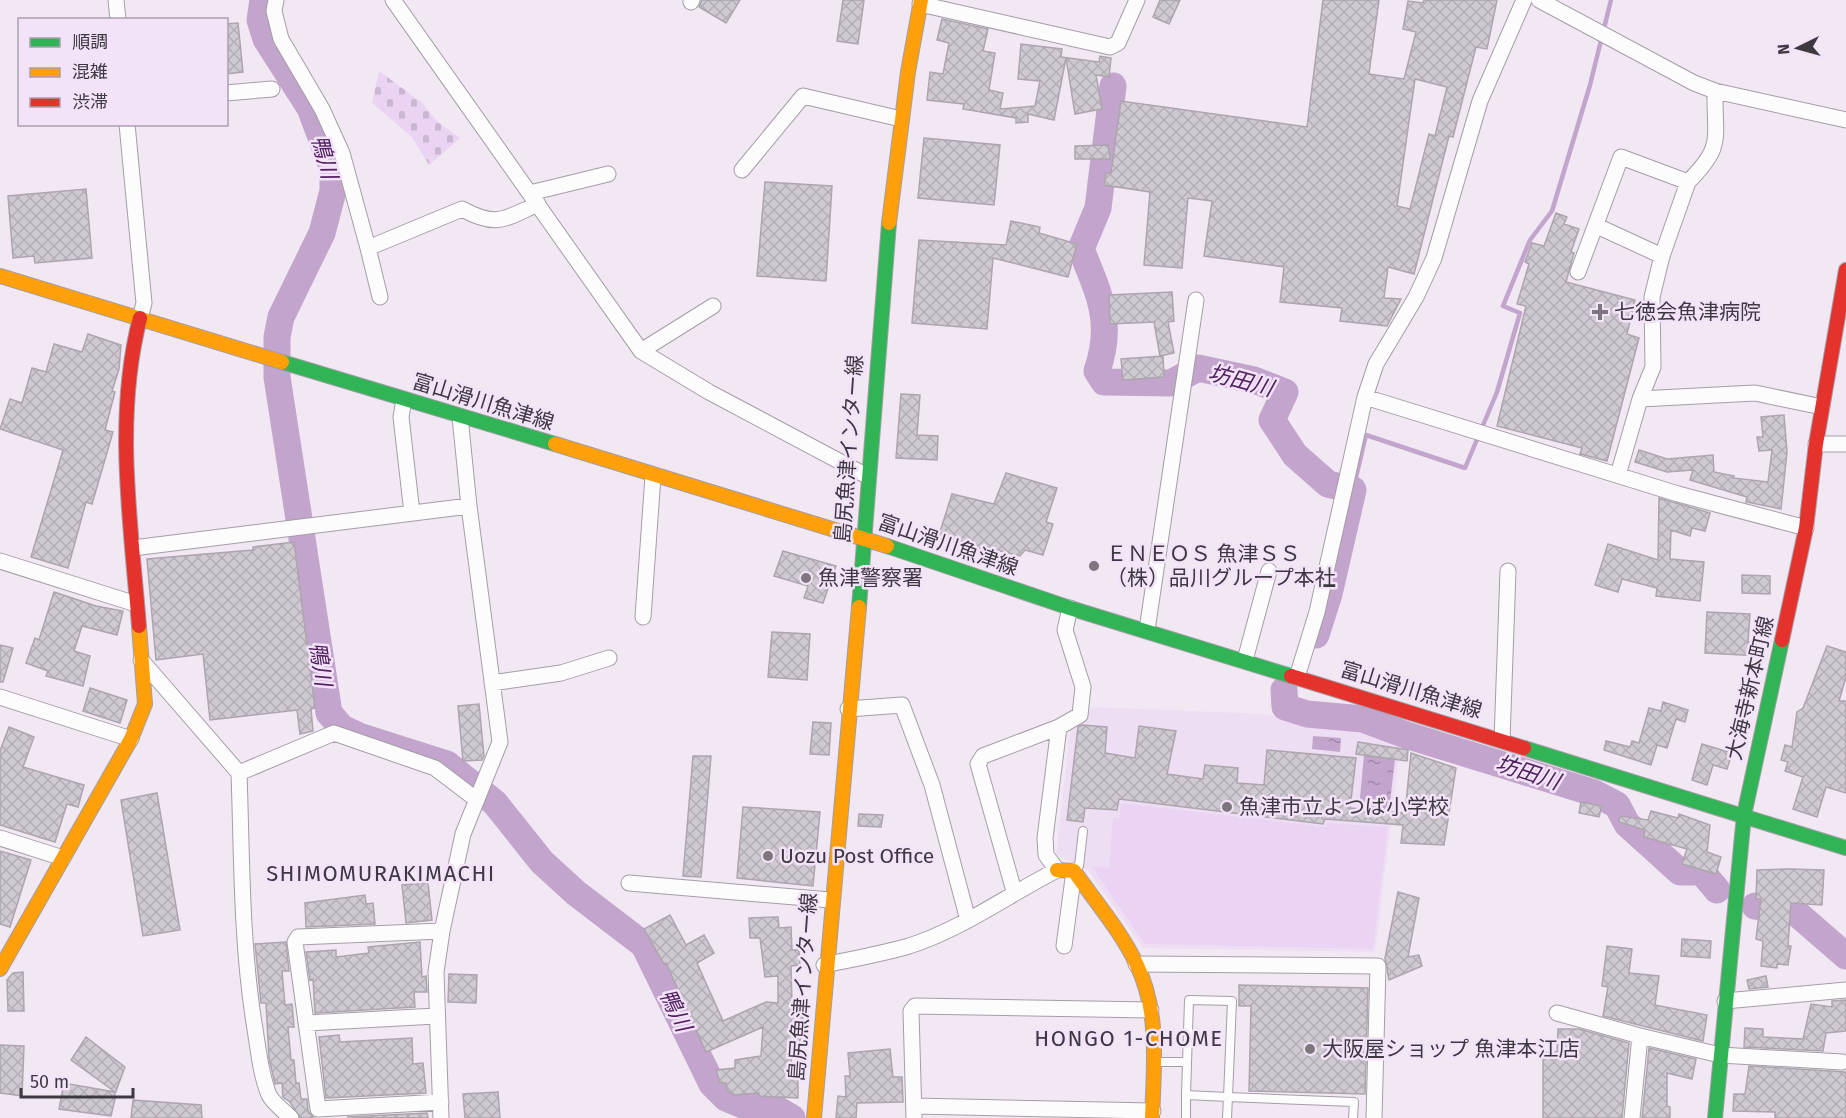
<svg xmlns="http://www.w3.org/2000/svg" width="1846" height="1118" viewBox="0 0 1846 1118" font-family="'Fira Sans','Noto Sans JP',sans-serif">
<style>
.built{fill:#eedef3}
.cemetery{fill:url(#cemetery-stones)}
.pitch{fill:#ebd3f3}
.water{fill:url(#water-ripples)}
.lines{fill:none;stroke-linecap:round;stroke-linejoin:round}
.stream{stroke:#c3a4cc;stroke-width:4.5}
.river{stroke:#c3a4cc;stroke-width:27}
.building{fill:url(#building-cross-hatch);stroke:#aca5ae;stroke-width:1.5;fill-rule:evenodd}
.lane-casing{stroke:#a49da6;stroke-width:10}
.street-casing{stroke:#a49da6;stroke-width:17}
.fast-casing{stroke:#a49da6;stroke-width:16}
.slow-casing{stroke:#a49da6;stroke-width:16}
.jam-casing{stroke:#a49da6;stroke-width:16}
.lane{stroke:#fdfcfd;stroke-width:8}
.street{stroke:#fdfcfd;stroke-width:15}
.fast{stroke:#30b455;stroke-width:14}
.slow{stroke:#ff9f0a;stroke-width:14}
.jam{stroke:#e5322d;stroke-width:14}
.poi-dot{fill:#7d767f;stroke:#f3e3f9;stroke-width:2}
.labels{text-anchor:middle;stroke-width:5;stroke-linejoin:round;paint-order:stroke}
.poi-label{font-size:21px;fill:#3e3840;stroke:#f3e3f9;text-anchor:start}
.street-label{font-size:21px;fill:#3e3840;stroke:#f3e3f9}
.water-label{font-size:22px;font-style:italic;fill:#522161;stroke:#f3e3f9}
.neighbourhood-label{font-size:22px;letter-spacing:1.5px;fill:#3e3840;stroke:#f3e3f9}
</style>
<defs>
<pattern id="cemetery-stones" width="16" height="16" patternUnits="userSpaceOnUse" patternTransform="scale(1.5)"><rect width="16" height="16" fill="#ebd3f3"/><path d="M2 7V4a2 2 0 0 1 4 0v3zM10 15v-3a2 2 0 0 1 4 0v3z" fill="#cbb6d1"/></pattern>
<pattern id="water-ripples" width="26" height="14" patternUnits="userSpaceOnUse" patternTransform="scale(1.5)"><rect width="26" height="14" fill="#c3a4cc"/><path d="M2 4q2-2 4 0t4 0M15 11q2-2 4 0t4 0" fill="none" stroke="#a087a7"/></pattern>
<pattern id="building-cross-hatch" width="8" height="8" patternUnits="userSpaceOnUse" patternTransform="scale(1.5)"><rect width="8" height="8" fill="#cfc9d2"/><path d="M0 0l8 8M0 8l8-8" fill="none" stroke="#b3adb5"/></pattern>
</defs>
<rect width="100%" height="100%" fill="#f1e8f4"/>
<path class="built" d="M1092 707 1265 714 1401 739 1375 952 1143 948 1088 870 1056 854 1071 725 1084 721Z"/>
<path class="cemetery" d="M379 71 421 102 438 122 460 138 429 165 412 137 372 103Z"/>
<path class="pitch" d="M1121 803 1325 827 1327 823 1388 827 1373 949 1145 944 1091 866 1109 868 1113 818H1119Z"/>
<path class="water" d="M1313 736 1341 738 1340 752 1312 749Z
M1364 755 1395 759 1389 811 1359 809Z"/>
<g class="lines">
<path class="stream" d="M1353 490 1366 435 1465 468 1497 392 1520 313 1503 306 1530 240 1552 211 1590 85 1611 0"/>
<path class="river" d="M263 0 260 20 266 39 310 108 333 169V191L322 233 281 317 277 337V377L329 713 342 728 359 736 447 764 495 803 542 862 576 893 644 945 712 1084 726 1098 745 1106H772L792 1118
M1113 86 1098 208 1081 249C1099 294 1114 322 1097 371L1104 382 1171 383 1198 368 1254 380 1285 392 1272 420 1295 455 1328 484 1353 490 1329 594 1316 635
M1284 690 1285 707 1307 714 1363 719 1406 735 1594 793 1617 805 1627 824 1680 872H1702L1717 890
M1755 906 1794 911 1846 956"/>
</g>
<path class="building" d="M702 0H740L726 23 699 7Z
M843 0H864L858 44 837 41Z
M1160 0H1180L1169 24 1153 17Z
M1323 0H1379L1369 74 1404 79 1416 32 1403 29 1408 1 1423 3 1424 0H1497L1487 49 1476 47 1453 137 1449 136 1414 274 1388 267 1384 298 1401 299 1387 326 1340 321 1342 308 1280 302 1284 267 1204 256 1212 201 1188 198 1182 268 1144 265 1150 192 1104 185 1106 173H1111L1121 101 1307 127ZM1415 79 1447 87 1435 136 1429 134 1410 209 1397 206Z
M942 19 988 29 983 51 995 53 989 90 1003 93 1000 109 1035 106 1040 81 1018 79 1021 44 1062 49 1061 57 1099 62 1100 56 1111 58 1109 77 1096 75 1102 109 1075 114 1066 58 1054 120 1028 114V122L1016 123V118L963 109 964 104 927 100 930 72 943 74 949 43 937 40Z
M238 23 243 72 226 74V24Z
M924 138 1000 145 994 205 918 198Z
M1108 145 1110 159H1075V146Z
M765 182 832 186 826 281 757 276Z
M86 189 92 258 35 263 34 256 13 258 8 196Z
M1556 213 1567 217 1564 224 1579 229 1571 252 1574 253 1566 282 1635 300 1627 334 1639 338 1607 461 1580 454 1582 448 1497 426 1526 306 1517 304 1529 264 1525 262 1532 243 1544 246Z
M1011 221 1040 227 1039 233 1077 244 1068 277 993 258 987 329 912 323 919 240 1006 245Z
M1172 292 1174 321 1168 322 1174 353 1160 356 1154 322 1110 324 1109 295Z
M88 334 121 345 119 369 112 391 115 392 105 430 113 432 92 504 86 502 68 568 31 557 63 450 0 429 10 399 22 403 32 368 46 372 54 344 82 352Z
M1163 356 1164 377 1123 380 1121 359Z
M901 394 920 395 917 435 938 436 937 460 896 458Z
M1784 415 1787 452 1781 509 1746 502 1747 497 1690 480 1693 470 1667 472 1635 462 1639 450 1667 459 1713 455 1714 472 1734 476 1733 478 1768 482 1772 450 1759 451 1757 437H1763L1761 417Z
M1006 473 1057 488 1046 522 1053 524 1043 555 1025 550 1020 556 985 547 984 551 938 538 952 494 994 504Z
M1659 498 1710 513 1705 531 1692 528 1690 536 1671 530 1670 559 1704 562 1700 601 1656 596 1657 588 1622 579 1618 592 1595 585 1608 544 1658 560Z
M294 542 315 708 311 709 313 731 300 734 297 710 210 720 203 654 156 660 147 559 253 550V547Z
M783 551 836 566 823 603 804 598 808 586 774 576Z
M1742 575 1770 576V594L1742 593Z
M54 592 96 606 123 611 117 635 82 626 74 651 90 656 83 686 46 676 48 671 26 663 35 638 39 640Z
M1707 612 1750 614 1748 642 1761 643V656L1705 653Z
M772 632 810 634 807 680 768 677Z
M0 645 13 648 3 682H0Z
M1827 646 1846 652V677L1839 701H1846V793L1826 787 1817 817 1793 809 1803 777 1785 771 1788 762 1781 760 1785 745 1792 747 1797 712 1803 708Z
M90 688 127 700 120 723 83 711Z
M1663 702 1688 710 1685 722 1676 719 1667 748 1657 745 1651 765 1604 750 1606 741 1630 747 1632 741 1639 743 1649 708 1661 711Z
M479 704 484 756 482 760 463 761 458 706Z
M813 722 831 723 829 755 810 754Z
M1082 725 1107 727 1105 753 1135 758 1139 726 1176 731 1167 774 1203 779 1205 765 1238 768 1237 783 1264 785 1267 750 1356 758 1350 808 1405 813 1411 753 1456 768 1444 845 1401 843 1403 825 1325 819 1323 824 1119 799 1117 810 1085 808 1083 822 1067 820 1078 727Z
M9 727 34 737 23 767 84 785 78 807 67 804 55 842 0 825V751Z
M1358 742 1408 750 1407 761 1356 754Z
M1702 744 1732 753 1727 769 1713 765 1707 785 1692 780Z
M693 756H711L701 877 683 876Z
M157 793 180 930 143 936 121 800Z
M1581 802 1602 806 1599 817 1579 813Z
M743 807 820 812 813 886 737 878Z
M1651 811 1678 818 1679 814 1710 825 1707 852 1721 857 1716 874 1682 864 1687 849 1644 837 1645 830 1619 822 1620 816 1648 820Z
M859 814 883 815 881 827 858 826Z
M0 851 31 860 10 927 0 924Z
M1790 869 1824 870 1822 905 1791 903 1788 946H1791L1788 965 1777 964V968L1761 966 1763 941 1756 939 1761 899H1756L1757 870Z
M428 883 432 920 406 923 402 885Z
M1398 892 1419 898 1408 957 1419 955 1422 966 1389 980 1385 958Z
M365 895 366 904 373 903 375 924 306 927 305 903Z
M670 915 686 945 704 935 714 953 697 963 723 1021 766 1002 778 1003V976L765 977 760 938H750L749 918 778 917 779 928 791 927 792 950H799L800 965 791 966 792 1004 804 1005 800 1046 791 1058 793 1077 798 1078V1098L759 1096V1093L733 1095 727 1090 726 1083H720L716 1070 735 1068V1060L761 1056 763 1027 706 1052 666 963 664 964 644 929Z
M1682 939 1711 941 1710 958 1681 956Z
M286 942 289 971H282L285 1005 292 1004 294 1027H288L291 1060H294L296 1083H299L301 1099H307L308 1111 314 1118H300L290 1102 283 1097 282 1083 275 1084 269 1058 266 1003H261L255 944Z
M420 942 422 977 426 976 427 992H414L415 1007 315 1013 313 979 310 980 306 952 336 950V957L369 953 368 947Z
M1607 946 1632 949 1629 973 1659 976 1655 1005 1707 1015 1703 1041 1603 1016 1608 987 1602 986Z
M23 972 24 1011H8L7 980 13 973Z
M449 974 477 975 476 1003 448 1002Z
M1766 976 1768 987 1749 989 1747 980Z
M1239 985 1368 988 1365 1094 1249 1091 1251 1006H1239Z
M1846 1000V1031L1826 1033 1823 1051 1744 1047 1745 1028 1763 1029V1037L1803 1039 1811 1004 1832 1007V1001Z
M1558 1029H1579L1629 1043 1622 1118H1543V1052H1557Z
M339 1035 340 1042 412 1038 413 1064 423 1063 426 1093 326 1098 319 1037Z
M86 1037 125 1067 113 1099H115L111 1116 59 1109 64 1083 115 1092 71 1060Z
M0 1045 24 1046 22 1096 0 1093Z
M1649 1048 1696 1059 1692 1079 1667 1073V1106L1670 1107V1118H1642Z
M890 1049 893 1077H902L903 1102 857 1103 856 1118H836L838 1096 846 1097 845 1076H850L848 1053Z
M1749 1066 1846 1072V1118H1775V1112L1733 1111 1734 1094H1745Z
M498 1092 500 1118H465L463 1094Z
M133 1100 201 1105 202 1118H131Z
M427 1113 428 1118 347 1117Z"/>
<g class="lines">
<defs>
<path id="lane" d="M1075 870 1079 866 1083 831
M1156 1062H1187
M1186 1095 1189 1000 1232 1001 1228 1097 1354 1102 1353 1118
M1186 1118V1095L1228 1097 1227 1118"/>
<path id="street" d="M116 0 118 20
M276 0 274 11 281 39 322 109 342 153 368 248
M393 0 641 351 709 392 867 476
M1539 0 1694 83 1715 91 1846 120
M691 2 692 0
M920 4 1110 47 1118 43 1137 0
M226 93 272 89
M127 124 144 303 140 318
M742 170 803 96 901 119
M530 193 608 174
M1597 226 1662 256 1688 182
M1578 272 1621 157 1688 182C1725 145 1714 139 1715 91
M380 297 368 248 462 209C497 228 504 219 538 204
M641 351 713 306
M1365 397 1678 494 1806 528
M1640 399 1653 367 1652 297 1662 256
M404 400 401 417 412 513
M1816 444H1846
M1618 475 1640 399 1755 393 1822 407
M133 548 469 506
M0 561 136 604
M643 617 653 476
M1147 630 1196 300
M141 660 239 773 334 733 435 768 477 800
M1245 660 1269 571
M1297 677 1317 612 1365 397 1376 364 1416 297 1434 258 1480 101 1524 0
M492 683 561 673 609 658
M0 697 131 739
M848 709 902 705 932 785 968 920
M1502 740 1508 571
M239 773C242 857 241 940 254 1023 258 1046 260 1073 269 1095 273 1103 284 1111 291 1118
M0 838 63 858
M629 883 830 900
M1014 891 978 764 983 756 1059 727 1080 715 1083 687 1065 630 1070 608
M1064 946 1074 871
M1136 964 1378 966 1374 1118
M824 965C852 959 882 954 909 946 962 929 1008 895 1057 870L1046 855 1045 838 1059 727
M1725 1001 1846 990
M1557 1013 1640 1036
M307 1023 436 1016
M441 1102 318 1109 295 942 298 937 442 931
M914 1106 1153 1111
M441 1118 436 972 442 931 463 834 500 742 469 506 460 417
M914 1118 911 1011 915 1006 1151 1010
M1632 1118 1640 1036 1720 1055 1842 1062"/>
<path id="fast" d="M282 362 555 444
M887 546 1070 608 1291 676
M859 607 889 223
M1524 748 1846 848
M1715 1118 1744 815 1782 640"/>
<path id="slow" d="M889 223 908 72 921 0
M0 276 282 362
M555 444 887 546
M1057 870 1074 871C1095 901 1120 930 1136 963 1160 1011 1154 1066 1152 1118
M0 969 131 739 145 704 139 626
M814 1118 859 607"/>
<path id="jam" d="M139 626C131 525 114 418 140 318
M1782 640 1806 528 1816 444 1846 270
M1291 676 1524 748"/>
</defs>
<use href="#lane" class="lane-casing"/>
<use href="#street" class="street-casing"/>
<use href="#fast" class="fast-casing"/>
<use href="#slow" class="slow-casing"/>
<use href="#jam" class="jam-casing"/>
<use href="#lane" class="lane"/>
<use href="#street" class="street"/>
<use href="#fast" class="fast"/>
<use href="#slow" class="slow"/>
<use href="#jam" class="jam"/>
</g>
<g class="poi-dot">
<path d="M1597 303h6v6h6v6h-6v6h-6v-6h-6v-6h6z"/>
<circle cx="1094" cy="566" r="6"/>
<circle cx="806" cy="578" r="6"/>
<circle cx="1227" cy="807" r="6"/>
<circle cx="768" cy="856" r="6"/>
<circle cx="1310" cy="1049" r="6"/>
</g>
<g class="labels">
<g class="poi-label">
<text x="1614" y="319">七徳会魚津病院</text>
<text x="1106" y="561">ＥＮＥＯＳ 魚津ＳＳ<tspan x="1106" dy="24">（株）品川グループ本社</tspan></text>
<text x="818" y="585">魚津警察署</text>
<text x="1239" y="814">魚津市立よつば小学校</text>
<text x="780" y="863">Uozu Post Office</text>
<text x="1322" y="1056">大阪屋ショップ 魚津本江店</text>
</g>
<g class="street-label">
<text transform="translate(483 402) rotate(17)" y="7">富山滑川魚津線</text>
<text transform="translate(849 449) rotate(-86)" y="7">島尻魚津インター線</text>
<text transform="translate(948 545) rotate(19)" y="7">富山滑川魚津線</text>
<text transform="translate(1750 688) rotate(-77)" y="7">大海寺新本町線</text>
<text transform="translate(1411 690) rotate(17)" y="7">富山滑川魚津線</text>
<text transform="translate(803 987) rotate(-86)" y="7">島尻魚津インター線</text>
</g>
<g class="water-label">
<text transform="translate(325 157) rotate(75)" y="8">鴨川</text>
<text transform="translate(1241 380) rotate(15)" y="8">坊田川</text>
<text transform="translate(321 664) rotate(81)" y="8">鴨川</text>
<text transform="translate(1528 772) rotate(18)" y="8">坊田川</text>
<text transform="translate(676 1010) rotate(64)" y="8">鴨川</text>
</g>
<g class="neighbourhood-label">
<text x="381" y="881">SHIMOMURAKIMACHI</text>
<text x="1129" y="1046">HONGO 1-CHOME</text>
</g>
</g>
<rect x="18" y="18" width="210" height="108" fill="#f3e3f9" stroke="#ab9faf" stroke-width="1.5"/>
<rect x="30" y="38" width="30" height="9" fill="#30b455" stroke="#ab9faf" stroke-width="1.5"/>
<text x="72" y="48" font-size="18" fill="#3e3840">順調</text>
<rect x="30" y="68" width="30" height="9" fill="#ff9f0a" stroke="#ab9faf" stroke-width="1.5"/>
<text x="72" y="78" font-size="18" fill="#3e3840">混雑</text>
<rect x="30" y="98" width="30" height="9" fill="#e5322d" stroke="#ab9faf" stroke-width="1.5"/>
<text x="72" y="108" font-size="18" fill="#3e3840">渋滞</text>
<g transform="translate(1798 48) rotate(265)" stroke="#f3e3f9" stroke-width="4.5" paint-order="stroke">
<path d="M0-4.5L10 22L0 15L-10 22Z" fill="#3e3840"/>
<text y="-9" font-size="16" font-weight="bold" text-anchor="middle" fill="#3e3840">N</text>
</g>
<path d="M21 1088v9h112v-9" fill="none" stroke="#3e3840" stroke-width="3"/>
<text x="30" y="1088" font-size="18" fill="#3e3840" stroke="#f3e3f9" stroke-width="4.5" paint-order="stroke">50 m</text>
</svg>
